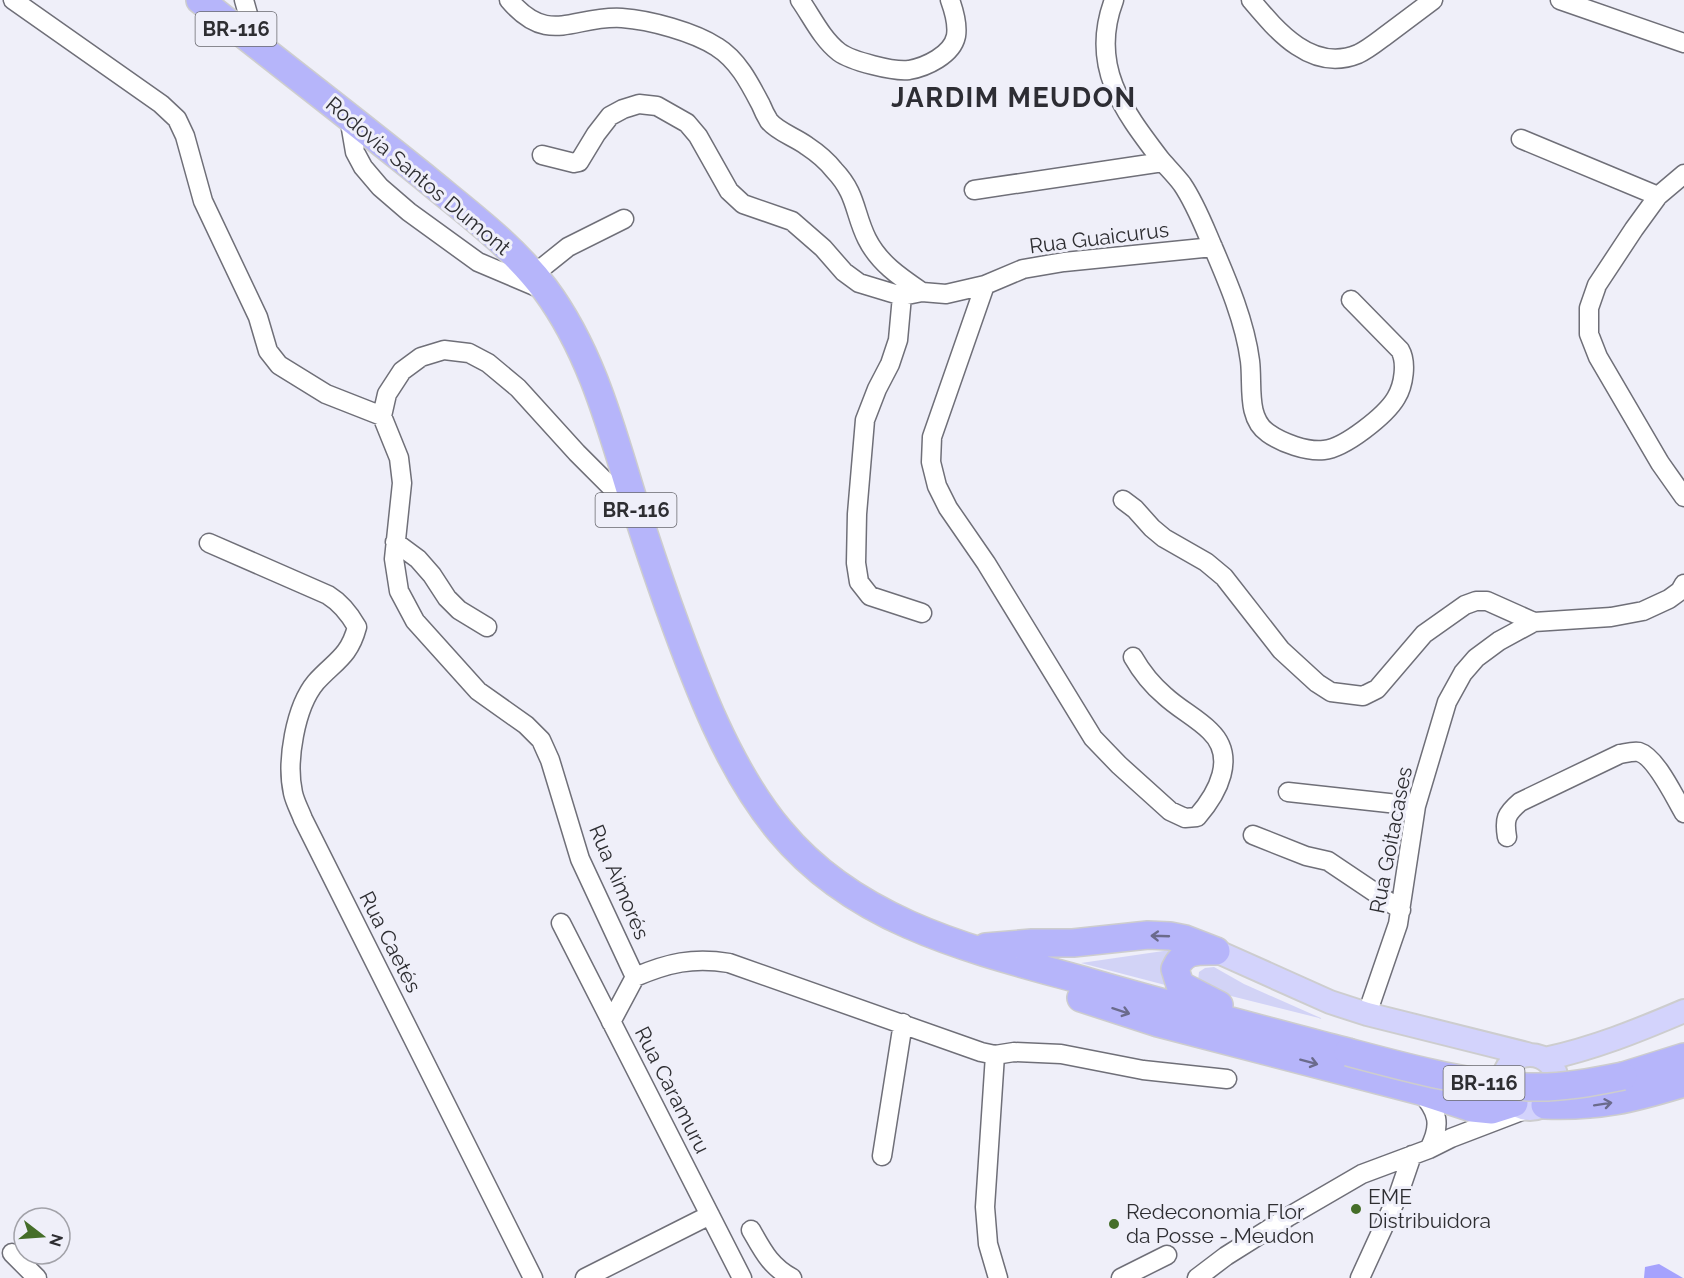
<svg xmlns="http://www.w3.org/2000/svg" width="1684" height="1278" viewBox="0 0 1684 1278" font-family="Raleway,sans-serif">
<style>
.green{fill:#d2d3f6}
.forest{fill:#a5a2fd}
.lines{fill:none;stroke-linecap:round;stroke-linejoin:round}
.minor-casing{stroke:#6f6f78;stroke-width:21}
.major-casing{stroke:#cdcdce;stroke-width:26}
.highway-casing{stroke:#cdcdce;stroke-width:30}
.minor{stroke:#fff;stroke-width:18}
.major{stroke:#d3d3fc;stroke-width:22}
.highway{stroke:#b6b5fa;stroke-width:27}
.highway-bridge-casing{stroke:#cdcdce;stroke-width:30;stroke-linecap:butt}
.highway-bridge{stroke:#b6b5fa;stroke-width:27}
.oneway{stroke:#6b6b8c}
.poi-dot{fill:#456e29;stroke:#efeff9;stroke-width:2}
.labels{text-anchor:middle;stroke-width:6;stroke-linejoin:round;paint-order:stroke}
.shield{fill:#efeff9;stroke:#68686e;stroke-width:1.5}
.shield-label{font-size:20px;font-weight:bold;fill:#2e2e32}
.street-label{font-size:21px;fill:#2e2e32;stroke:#efeff9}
.poi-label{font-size:21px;fill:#2e2e32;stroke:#efeff9;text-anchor:start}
.district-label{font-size:27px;font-weight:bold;letter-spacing:1.5px;fill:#2d2d34;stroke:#efeff9}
</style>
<rect width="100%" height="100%" fill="#efeff9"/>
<path class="green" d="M1177 949 1169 986 1081 963Z
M1214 967 1244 984 1323 1019 1211 991 1198 981 1199 972 1205 968Z"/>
<path class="forest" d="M1659 1264 1683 1278H1644L1645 1267Z"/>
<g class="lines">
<defs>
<path id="minor" d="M13 0 161 104 177 119 185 136 203 201 258 317 268 351 279 365 326 394 382 416
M244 0 257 46
M509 0C549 47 573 15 622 18 650 20 694 32 717 47 738 60 750 84 761 105 763 110 766 116 769 121 778 132 795 137 807 146 816 152 827 161 834 170 857 194 854 213 867 239 879 263 900 277 922 292
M800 0C812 17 822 39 839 52 851 61 894 72 909 70 926 67 952 55 956 36 958 24 954 11 950 0
M1114 0C1089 66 1123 110 1161 160 1168 168 1176 176 1182 184 1195 203 1203 224 1212 245 1228 282 1245 322 1250 361 1253 385 1246 418 1268 433 1282 443 1307 452 1324 450 1345 448 1386 415 1396 398 1404 385 1407 362 1400 350L1351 300
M1251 0C1277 31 1312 73 1358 54 1367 50 1377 42 1385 36 1401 24 1417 12 1433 0
M1560 0 1684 43
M349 117 355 152 363 167 380 187 409 212 478 262 544 290
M1521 139 1658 196
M542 155 574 163 579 162 596 134 610 116 623 109 639 104 657 106 687 123 698 136 729 191 743 204 792 221 823 248 844 272 859 283 902 296 922 292 946 294 985 285 1023 269 1064 262 1213 247
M1684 174 1658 196 1634 229 1597 285 1589 308V334L1598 357 1660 463 1684 497
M974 190 1163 162
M533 275 568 247 624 219
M985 285 932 437 931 462 937 486 948 508 986 563 1093 738 1119 765 1170 811 1185 818 1197 817C1218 793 1237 757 1210 731 1197 718 1179 709 1165 696 1152 685 1141 671 1133 657
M902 296 898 340 890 364 877 389 865 420 857 514 856 563 859 582 870 596 922 613
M1123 500 1135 509 1152 528 1164 538 1206 562 1224 577 1281 650 1317 683 1331 692 1363 696 1377 689 1424 634 1465 605 1476 601H1487L1534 622
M633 509 577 453 518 388 488 363 469 353 444 350 421 357 402 371 387 394 382 416 399 458 402 483 394 559 399 591 415 621 478 691 526 725 541 740 550 760 580 859 635 977C668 963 693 957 729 963L981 1052 995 1055 985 1207 988 1244 998 1278
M395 542 418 559 432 575 447 598 459 610 487 627
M209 543 328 595C341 603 349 613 357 627 349 657 335 661 316 682 295 707 286 762 293 793 295 802 300 811 303 819L533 1278
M1288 792 1416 806
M1253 835 1306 856 1328 861 1401 910
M1507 837C1504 819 1506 814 1520 802L1620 754C1626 753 1633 751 1639 752 1656 757 1675 798 1684 813
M561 923 742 1278
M1367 1014 1398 924 1416 806 1447 702 1463 673 1476 658 1499 641 1534 622 1611 617 1643 611 1669 599 1680 591 1684 584
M611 1022 635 977
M995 1055 1014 1052 1061 1054 1143 1070 1227 1079
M1420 1091C1438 1112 1442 1124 1429 1149
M882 1156 903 1023
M751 1230C763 1251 770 1266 792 1278
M12 1253 37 1278
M585 1278 710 1215
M1121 1278 1167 1255
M1197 1278 1226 1256 1288 1217 1362 1174 1429 1149 1451 1138 1527 1109
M1360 1278 1399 1193 1412 1155"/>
<path id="major" d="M1216 951 1330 1002 1367 1014 1527 1054
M1503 1082a27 27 0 1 1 54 0a27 27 0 1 1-54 0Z
M1545 1059C1595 1048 1637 1031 1684 1011"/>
<path id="highway" d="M200 0C274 59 349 116 423 176 465 211 512 245 545 289 594 355 613 436 637 512 647 544 658 576 669 607 696 682 728 769 780 831 858 925 977 951 1089 982 1175 1007 1261 1029 1348 1052
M986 947 1032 943H1073L1148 935 1170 936 1185 939 1216 951
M1216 951C1197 951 1184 949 1175 969L1180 985 1219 1005
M1081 998 1158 1023 1420 1091 1472 1108 1492 1110 1514 1103
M1623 1076 1684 1057
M1545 1105C1600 1107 1632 1099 1684 1083"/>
</defs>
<use href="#minor" class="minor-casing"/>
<use href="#major" class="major-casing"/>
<use href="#highway" class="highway-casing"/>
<use href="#minor" class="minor"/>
<use href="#major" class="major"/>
<use href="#highway" class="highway"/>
<defs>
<path id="highway-bridge" d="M1348 1052C1408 1068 1469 1085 1532 1087 1562 1088 1593 1082 1623 1076"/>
</defs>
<use href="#highway-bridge" class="highway-bridge-casing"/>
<use href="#highway-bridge" class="highway-bridge"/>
</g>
<defs><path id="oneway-shaft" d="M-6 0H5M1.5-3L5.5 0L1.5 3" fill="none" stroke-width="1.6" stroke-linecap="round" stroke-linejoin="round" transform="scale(1.5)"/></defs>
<g class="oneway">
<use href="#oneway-shaft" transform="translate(1160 936) rotate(-178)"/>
<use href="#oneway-shaft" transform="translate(1121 1011) rotate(18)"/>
<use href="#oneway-shaft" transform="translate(1309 1062) rotate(15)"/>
<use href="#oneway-shaft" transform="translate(1603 1104) rotate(-9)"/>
</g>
<g class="poi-dot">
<circle cx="1356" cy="1209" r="6"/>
<circle cx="1114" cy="1224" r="6"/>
</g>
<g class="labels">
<g class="shield">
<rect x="195.5" y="12" width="81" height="34" rx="4.5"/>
<rect x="595.5" y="493" width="81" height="34" rx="4.5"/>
<rect x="1443.5" y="1066" width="81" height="34" rx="4.5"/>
</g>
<g class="shield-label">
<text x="236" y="36">BR-116</text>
<text x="636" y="517">BR-116</text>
<text x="1484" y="1090">BR-116</text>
</g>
<g class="street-label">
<text transform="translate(418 176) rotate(40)" y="7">Rodovia Santos Dumont</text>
<text transform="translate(1099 238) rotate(-7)" y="7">Rua Guaicurus</text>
<text transform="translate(1391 840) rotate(-79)" y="7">Rua Goitacases</text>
<text transform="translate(619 882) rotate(67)" y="7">Rua Aimorés</text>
<text transform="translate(390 942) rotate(63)" y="7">Rua Caetés</text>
<text transform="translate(672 1090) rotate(63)" y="7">Rua Caramuru</text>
</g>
<g class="poi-label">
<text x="1368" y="1204">EME<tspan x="1368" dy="24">Distribuidora</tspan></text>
<text x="1126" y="1219">Redeconomia Flor<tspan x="1126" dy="24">da Posse - Meudon</tspan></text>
</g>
<g class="district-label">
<text x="1014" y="107">JARDIM MEUDON</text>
</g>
</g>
<g transform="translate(42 1236) rotate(107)"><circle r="28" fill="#efeff9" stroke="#a2a2a9" stroke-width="1.5"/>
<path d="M0-4.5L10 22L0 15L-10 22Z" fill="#456e29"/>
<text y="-9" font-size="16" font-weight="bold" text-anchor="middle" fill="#2e2e32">N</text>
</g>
</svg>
